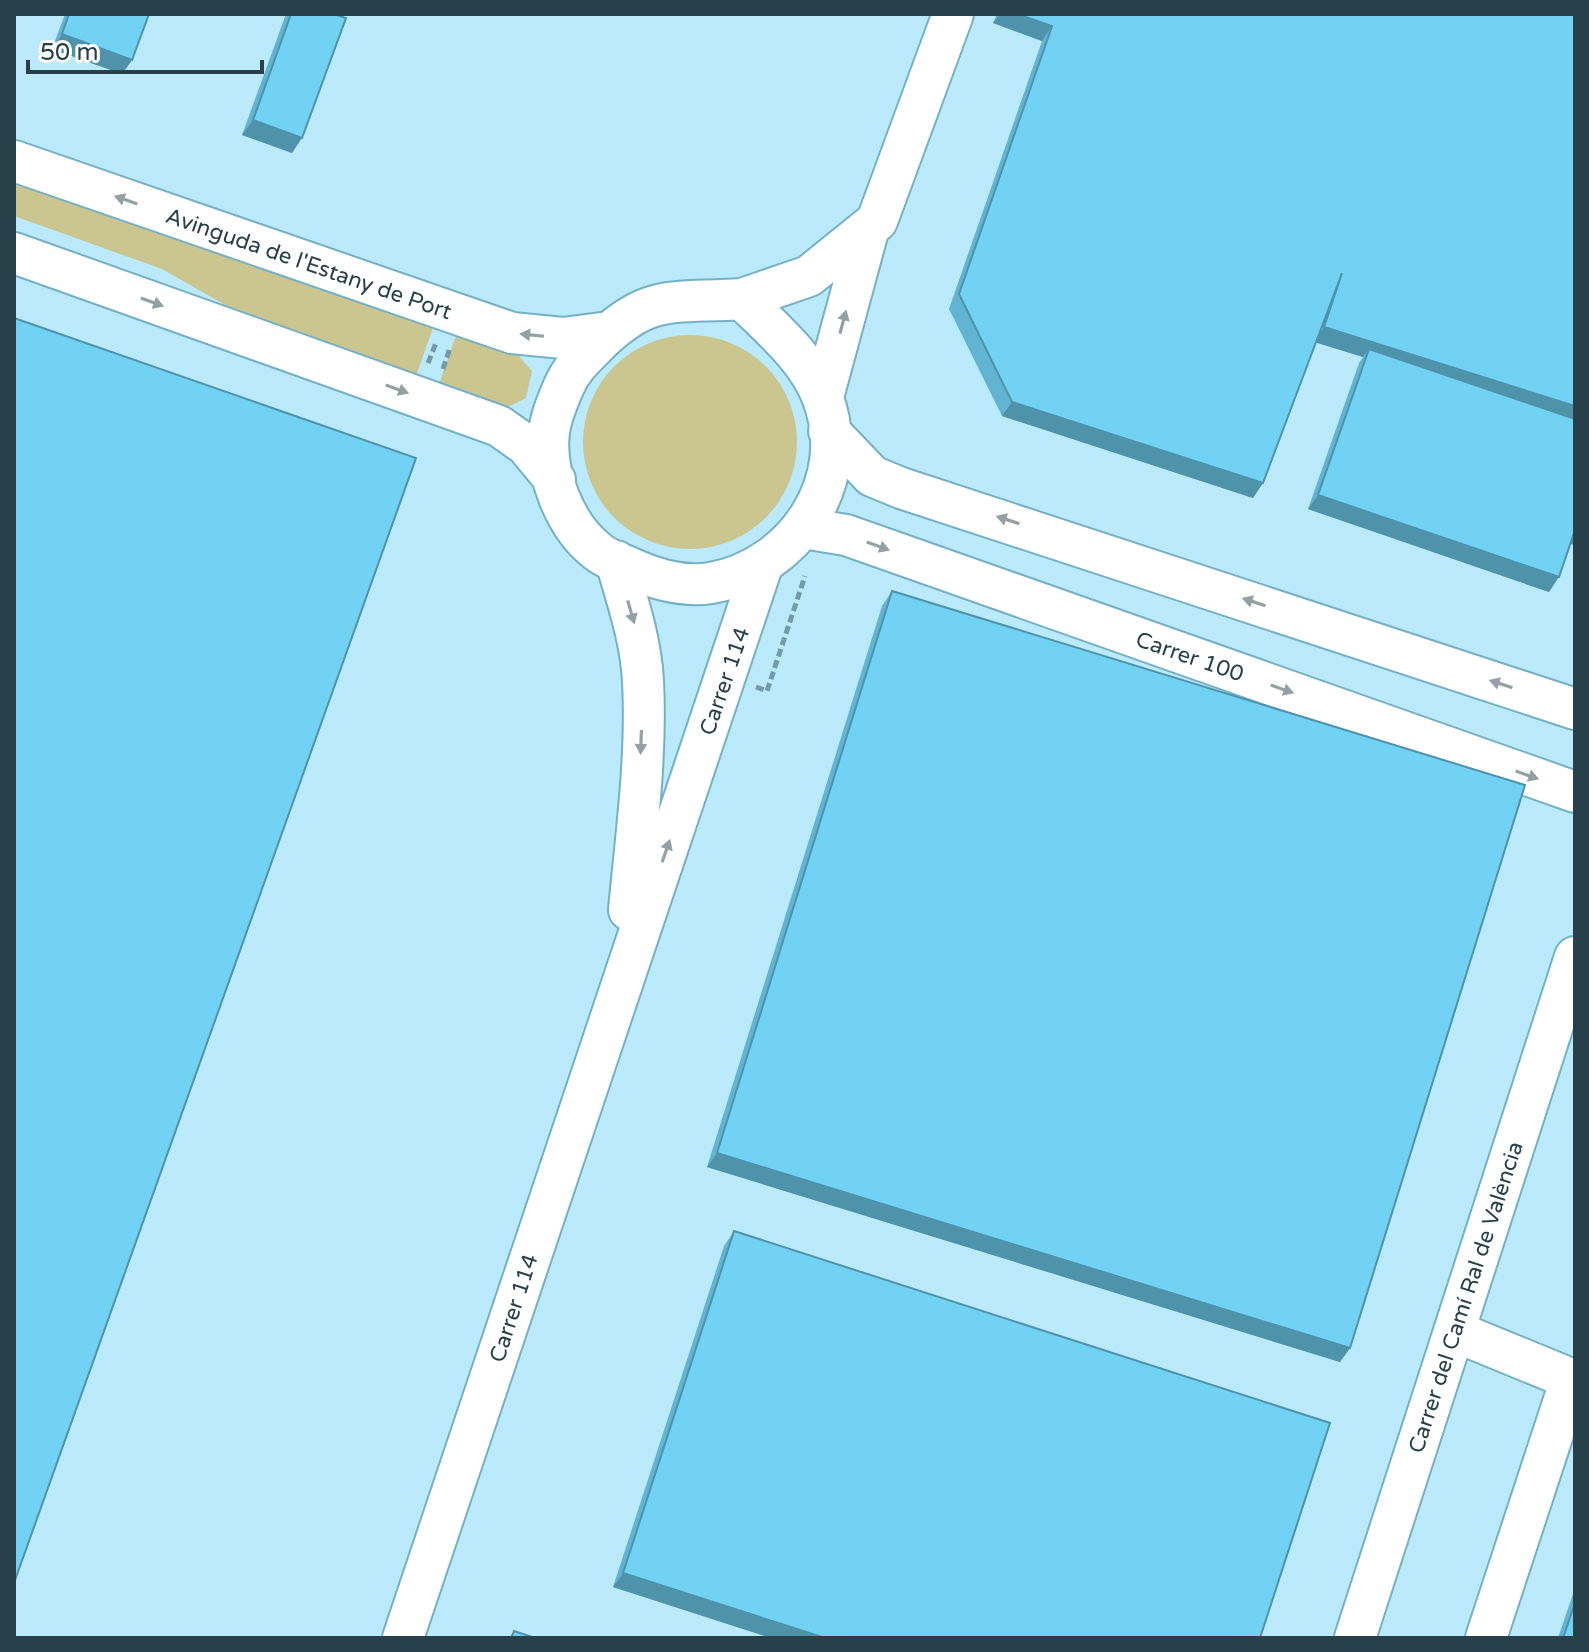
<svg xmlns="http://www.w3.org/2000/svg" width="1589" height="1652" viewBox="0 0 1589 1652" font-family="'Varela Round',sans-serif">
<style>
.green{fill:#cbc58f}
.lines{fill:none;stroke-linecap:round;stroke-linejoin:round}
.minor-casing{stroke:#75b1c6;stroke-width:44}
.path{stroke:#759ba8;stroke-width:5;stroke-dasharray:8 4;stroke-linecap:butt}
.minor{stroke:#fff;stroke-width:40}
.wall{fill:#61b5d2}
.shaded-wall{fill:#4f93ab}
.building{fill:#71d2f4;stroke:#4f93ab;stroke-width:2}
.oneway{fill:#93a0a4}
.labels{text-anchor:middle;stroke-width:7;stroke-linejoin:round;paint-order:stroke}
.street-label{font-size:22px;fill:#274049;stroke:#fff}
</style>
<rect width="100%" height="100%" fill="#baeafc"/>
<path class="green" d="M14 176 434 325 416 376 241 314 162 269 14 216Z
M457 333 518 355 532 371 526 398 506 408 439 384Z
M583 442a107 107 0 1 1 214 0a107 107 0 1 1-214 0Z"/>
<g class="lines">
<defs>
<path id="minor" d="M14 161 512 333 563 338 609 332
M14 253 499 426 526 445 555 480
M742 299C771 328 807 357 822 396 855 480 795 568 711 583 686 587 658 580 635 570 623 564 607 560 597 551 565 526 544 473 549 432 551 416 558 400 564 386 571 370 581 360 593 348 648 292 670 304 742 299Z
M742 299 809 276 877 221 953 14
M823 397 868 231
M829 431 872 476 901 488 1575 709
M803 528 846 535 1575 792
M616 561C627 600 641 640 643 681 647 757 636 835 629 910
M1454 1331 1571 1379 1486 1638
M403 1638 762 566
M1355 1638 1575 957"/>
</defs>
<use href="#minor" class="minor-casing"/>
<path class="path" d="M428 363 436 343
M443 369 450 348
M756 687 767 691 805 576"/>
<use href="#minor" class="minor"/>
</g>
<path class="wall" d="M65 14H149L132 60 122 74 52 49Z
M286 14H334L292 153 242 135Z
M997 14H1575V545L1570 544 1549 592 1308 509 1359 363 1363 357 1316 342 1253 498 1002 416 949 309 1042 41 993 23Z
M892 591 1350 1348 1340 1362 707 1167 882 606Z
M734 1231 1260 1638H771L613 1587 724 1246Z
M1575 1588V1638H1558Z"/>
<path class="shaded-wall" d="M1000 14H1017L1052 26 1042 41 993 23Z
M62 34 132 60 122 74 52 49Z
M253 120 302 138 292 153 242 135Z
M1324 327 1575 406V423L1369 349 1363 357 1314 342Z
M1012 402 1263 483 1253 498 1002 416Z
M1318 495 1559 577 1549 592 1308 509Z
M1575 529V545L1566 542Z
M717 1153 1350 1348 1340 1362 707 1167Z
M623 1573 825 1638H771L613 1587Z"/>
<path class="building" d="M69 14H149L132 60 62 34Z
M291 14H334L346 18 302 138 253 120Z
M1017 14H1575V406L1324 327 1342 273 1263 483 1012 402 959 294 1052 26Z
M14 318 416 458 14 1583Z
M1369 349 1575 419V530L1559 577 1318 495Z
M892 591 1525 785 1350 1348 717 1153Z
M734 1231 1330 1423 1260 1638H825L623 1573Z
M1575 1603V1638H1563Z
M514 1631 535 1638H511Z"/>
<defs><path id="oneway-solid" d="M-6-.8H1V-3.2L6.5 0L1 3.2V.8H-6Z" transform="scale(2)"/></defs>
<g class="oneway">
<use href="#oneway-solid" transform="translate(126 200) rotate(-161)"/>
<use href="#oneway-solid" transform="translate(152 302) rotate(20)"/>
<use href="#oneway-solid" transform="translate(843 322) rotate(-75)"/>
<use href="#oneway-solid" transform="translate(532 335) rotate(-174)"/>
<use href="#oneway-solid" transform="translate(397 389) rotate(20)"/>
<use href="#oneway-solid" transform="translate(1008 520) rotate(-162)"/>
<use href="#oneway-solid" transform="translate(878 546) rotate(20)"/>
<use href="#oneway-solid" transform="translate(1254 602) rotate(-162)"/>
<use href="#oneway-solid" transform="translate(631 612) rotate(74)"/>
<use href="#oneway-solid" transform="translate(1501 684) rotate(-162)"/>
<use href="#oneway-solid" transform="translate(1282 689) rotate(19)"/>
<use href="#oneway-solid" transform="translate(641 742) rotate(92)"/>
<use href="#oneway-solid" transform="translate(1527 775) rotate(19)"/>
<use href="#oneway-solid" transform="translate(666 851) rotate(-71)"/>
</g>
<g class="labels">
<g class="street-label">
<text transform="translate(309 263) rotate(19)" y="8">Avinguda de l'Estany de Port</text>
<text transform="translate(1190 656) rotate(19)" y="8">Carrer 100</text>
<text transform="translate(724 681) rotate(-71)" y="8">Carrer 114</text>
<text transform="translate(1465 1297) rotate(-72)" y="8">Carrer del Camí Ral de València</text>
<text transform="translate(513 1308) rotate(-72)" y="8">Carrer 114</text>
</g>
</g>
<rect width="1589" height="1652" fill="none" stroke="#274049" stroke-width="32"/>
<path d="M28 60v12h234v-12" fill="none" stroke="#274049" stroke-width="4"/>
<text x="40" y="60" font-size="24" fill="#274049" stroke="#ffffff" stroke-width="6" paint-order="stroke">50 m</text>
</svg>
